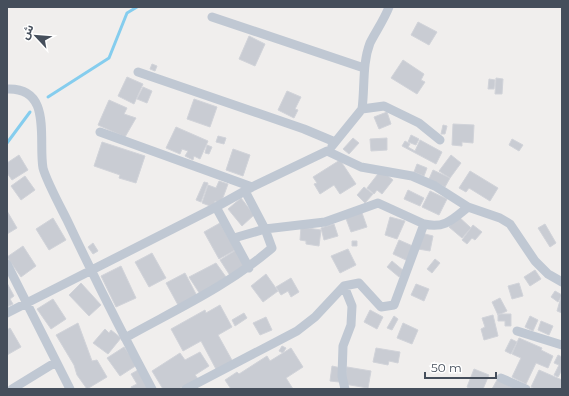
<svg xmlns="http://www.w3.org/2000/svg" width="569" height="396" viewBox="0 0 569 396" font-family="Montserrat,'Noto Sans Arabic',sans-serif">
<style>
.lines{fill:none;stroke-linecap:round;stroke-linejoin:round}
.stream{stroke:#85cdee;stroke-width:3}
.building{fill:#c9ccd3;stroke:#d1d3d9}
.street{stroke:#c0c8d3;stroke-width:9}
</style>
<rect width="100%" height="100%" fill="#f0eeed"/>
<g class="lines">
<path class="stream" d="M48 97 109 58 127 13 137 7
M7 143 30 112"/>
</g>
<path class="building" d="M418 22 437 32 429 45 411 35Z
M249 36 265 44 255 66 239 59Z
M403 60 424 74 421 80 425 82 417 94 391 78Z
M152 64 157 66 155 71 150 69Z
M127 77 143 84 134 104 118 96Z
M496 78 503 79 502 94H495Z
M489 79 495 80 494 89H488Z
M143 87 152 91 147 103 137 99Z
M287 91 301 97 295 109 298 110 294 118 278 110Z
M194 99 217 107 210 127 187 119Z
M109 100 127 108 124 114 136 118 125 137 98 125Z
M387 112 391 124 379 129 374 117Z
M453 124 474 125 473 143 462 142V146L452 145Z
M443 125 447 126 445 134H441Z
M176 127 208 141 200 159 194 156 193 160 185 156 188 151 182 149 180 154 166 148Z
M411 135 419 139 416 145 408 142Z
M218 136 226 138 224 144 216 142Z
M353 138 359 143 349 154 343 149Z
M387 138V150L371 151 370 139Z
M512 139 523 145 519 151 509 145Z
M420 140 442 152 436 164 402 146 405 141 410 144 408 147 415 151Z
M102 142 145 156 136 183 119 178 120 175 94 166Z
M207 145 212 147 209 154 205 153Z
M233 149 250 155 243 176 226 170Z
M19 155 28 170 12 180 7 173V163Z
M451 155 461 163 450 178 439 171Z
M340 160 356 184 340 194 334 185 320 194 314 184 317 183 313 177Z
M417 164 427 168 424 176 414 172Z
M381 170 393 180 382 194 377 190 374 194 367 188Z
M433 170 450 178 445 187 429 179Z
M470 171 498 188 490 201 469 188 466 192 459 188Z
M25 176 35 190 21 200 11 186Z
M219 181 228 184 221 203 215 201 213 207 202 203 208 185 216 188Z
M204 182 208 183 201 202 196 200Z
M364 187 373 194 365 203 357 195Z
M408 190 424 198 420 206 404 199Z
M430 191 447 199 439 215 422 207Z
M241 198 254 215 242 226 228 209Z
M361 210 367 227 351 232 345 216Z
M7 211 17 228 7 234Z
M458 216 471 228 462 238 449 227Z
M390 217 405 221 397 239 385 235Z
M53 218 66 240 49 250 36 229Z
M220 223 235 250 219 259 204 232Z
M334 224 338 236 324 240 321 228Z
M545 224 556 243 550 247 538 228Z
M473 225 482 232 475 240 472 238 467 244 462 240Z
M301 227 321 230 319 246 306 244V241L300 240Z
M421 233 433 236 430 251 418 249Z
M399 240 415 247 408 261 393 254Z
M352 241H357V246H352Z
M93 243 98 251 93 254 88 247Z
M23 246 36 266 21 277 7 257Z
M348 249 356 265 340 273 331 256Z
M236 250 247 268 231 277 220 260Z
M152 253 166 278 149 287 135 262Z
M435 259 440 263 432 273 427 269Z
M392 261 404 271 399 277 387 267Z
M216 263 226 277 200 294 189 277Z
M121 266 136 298 116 307 101 276Z
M535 270 541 279 530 286 524 277Z
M185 273 197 296 178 305 166 283Z
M266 274 278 291 263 302 251 286Z
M291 278 299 292 291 297 288 291 281 295 276 287Z
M7 283 14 296 10 299 13 304 7 307Z
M81 283 101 305 89 316 69 295Z
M519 283 523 296 512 299 508 286Z
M416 284 429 289 424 301 411 295Z
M555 291 562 295 558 302 551 297Z
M561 297H562V313L557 311Z
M500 298 507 311 498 315 492 302Z
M53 299 66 319 51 329 37 309Z
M220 305 232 327 218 335 233 362 217 371 201 341 183 351 171 329 205 310 206 313Z
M370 310 383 317 377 329 364 322Z
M244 313 247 318 235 326 232 320Z
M498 314H511V326H505V321H498Z
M493 315 498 336 484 340 481 329 485 327 482 318Z
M394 316 398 319 392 330 387 328Z
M530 316 538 320 533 331 525 327Z
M266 317 272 330 260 335 253 323Z
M541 321 553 326 549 335 538 330Z
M78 323 92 361 97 360 107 377 87 389 77 375 74 365 56 335Z
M403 323 418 330 412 344 397 338Z
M10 328 21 347 7 355V330Z
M105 329 109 333 111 330 121 338 108 354 93 343Z
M519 338 542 348 541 350 553 356 548 368 536 363 526 384 512 377 521 358 512 354Z
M511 339 517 342 511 354 505 351Z
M282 346 286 348 283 353 279 351Z
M124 347 137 365 120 376 107 358Z
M291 348 303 367 286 378 293 389H231L225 380 237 372 239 374 267 356 270 361Z
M376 348 400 352 398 363 389 361 388 365 373 362Z
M200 352 209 366 195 375 199 380 178 389H163L152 371 180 353 185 360Z
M558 355 562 357V370L558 377 554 375 559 365 554 363Z
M332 366 341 368 339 382 330 381Z
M347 367 371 371 368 388 344 384Z
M474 369 489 375 483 389H472L467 387Z
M138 370 150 389H132L131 387 137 384 131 374Z
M539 370 562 380V389H535L531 387Z
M497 380 516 389H492Z"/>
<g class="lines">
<path class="street" d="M212 17 364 68
M138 72 304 129 335 142
M7 89C53 87 38 140 43 168 46 180 61 208 67 220 94 277 122 333 152 389
M362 109C365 87 362 64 370 43 376 31 384 20 389 7
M100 132 252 187
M332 146 362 109 384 106 419 123 440 140
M245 191 265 229 325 222 378 203 424 224C445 229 453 219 468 207
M216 207 249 268
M7 264 70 389
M344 286 352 306 351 325 343 346 342 376 345 389
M7 313 216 207 252 187 327 151 361 167 412 176 435 186 468 207 500 218 510 224 535 261 548 274 562 282
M517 331 562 345
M125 338C175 310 228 286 272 248L265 229 234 238
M501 378 526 389
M12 389 56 362
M186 389 297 331 315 317 344 286 359 283 381 307 394 305 424 224"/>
</g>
<rect width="569" height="396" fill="none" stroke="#454e5b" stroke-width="16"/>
<g transform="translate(36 36) rotate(296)" stroke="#ffffff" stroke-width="3" paint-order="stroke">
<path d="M0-3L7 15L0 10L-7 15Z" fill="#454e5b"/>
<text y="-6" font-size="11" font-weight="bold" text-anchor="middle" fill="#454e5b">ش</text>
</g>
<path d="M425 372v6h71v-6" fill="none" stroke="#454e5b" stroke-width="2"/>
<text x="431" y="372" font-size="12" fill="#454e5b" stroke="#ffffff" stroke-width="3" paint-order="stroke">50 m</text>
</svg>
